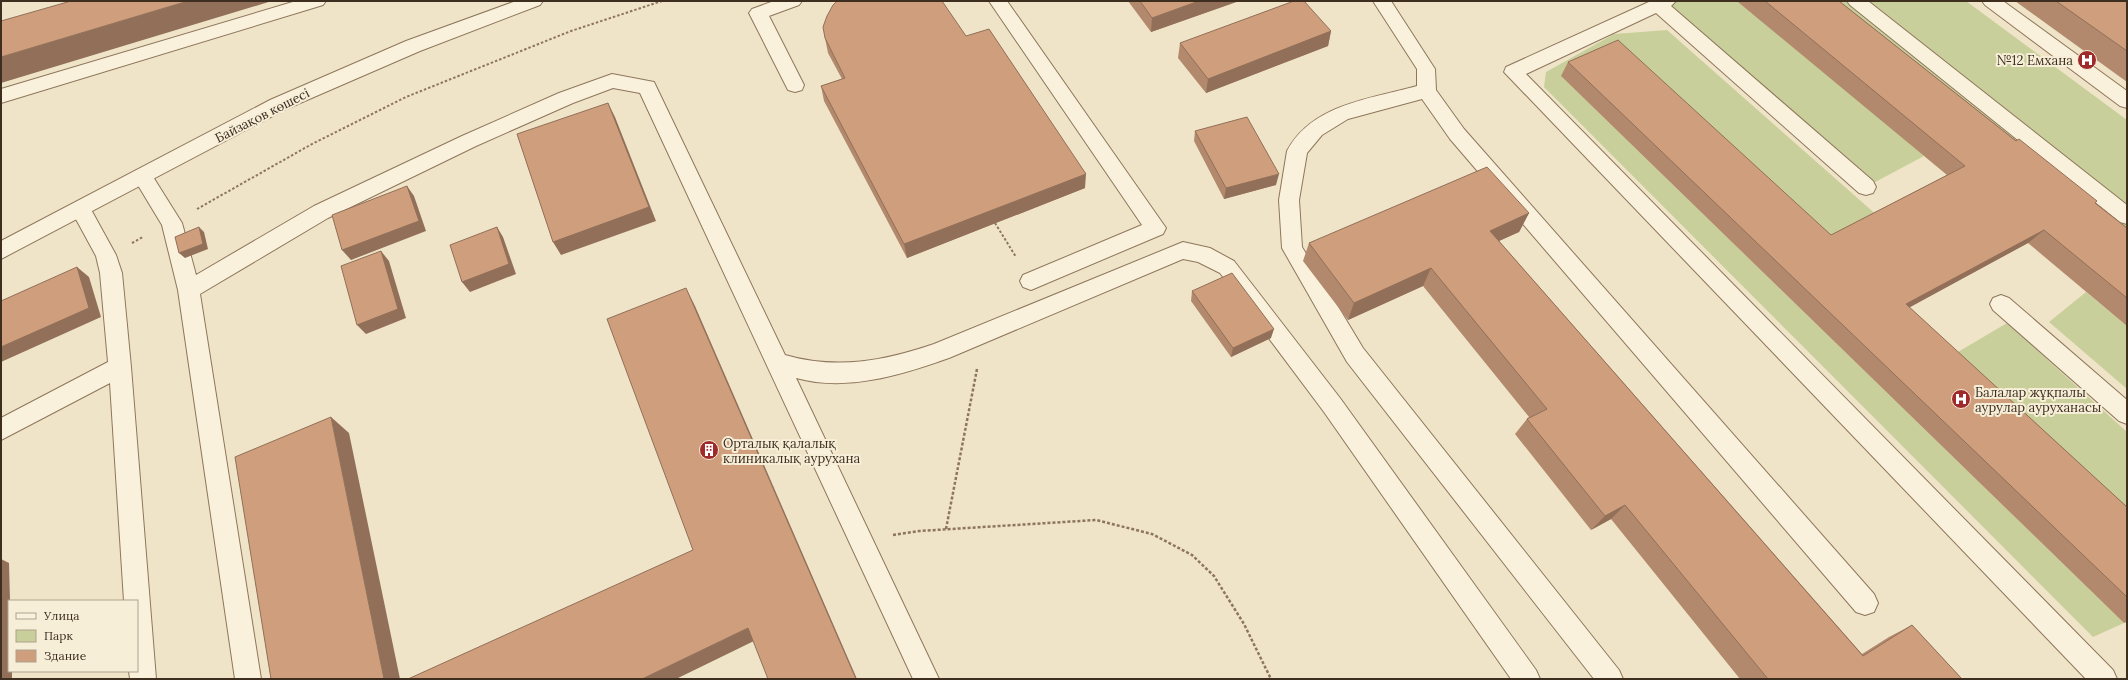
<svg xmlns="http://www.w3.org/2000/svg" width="2128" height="680" viewBox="0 0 2128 680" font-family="Lora,serif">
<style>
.green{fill:#c9cf9b}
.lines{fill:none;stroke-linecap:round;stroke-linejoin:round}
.service-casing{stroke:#8d765c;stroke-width:2}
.tertiary-casing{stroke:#8d765c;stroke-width:2}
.path-far1{stroke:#8d765c;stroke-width:2;stroke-dasharray:2.5 2;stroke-linecap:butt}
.path{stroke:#8d765c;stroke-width:2.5;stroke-dasharray:3 2;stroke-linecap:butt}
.service{fill:#faf1dc;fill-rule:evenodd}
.tertiary{fill:#faf1dc;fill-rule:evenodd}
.wall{fill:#b2896c}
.shaded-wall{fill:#916f58}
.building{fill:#cf9f7d;stroke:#916f58}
.labels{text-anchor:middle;stroke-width:4;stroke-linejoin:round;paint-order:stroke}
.poi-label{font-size:13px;fill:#3d2e20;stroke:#f7eed8;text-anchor:start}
.street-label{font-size:13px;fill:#3d2e20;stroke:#f7eed8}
</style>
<rect width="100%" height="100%" fill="#f0e4c8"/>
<path class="green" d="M1667 1H1740L1924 156 1866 187 1658 5Z
M1810 1H1966L2127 120V255Z
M1667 30 1879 217 1818 248 1561 76 2124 623 2093 637 1544 87 1546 72 1614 34Z
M2086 292 2127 326V389L2049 322Z
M2007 323 2127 432V535L1941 362Z"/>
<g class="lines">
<defs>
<path id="service" d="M296 1H326L323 5 1 103V89Z
M774 1H802L799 5 769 16 804 85 802 90 795 92 788 90 749 13 752 9Z
M989 1H1007L1166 228 1163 234 1031 290 1023 287 1020 281 1023 275 1142 225Z
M1373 1H1391L1435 69 1436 90 1464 129 1874 594 1878 603 1874 612 1865 615 1856 612 1450 139 1422 99 1348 119 1322 135 1307 153 1299 200 1302 247 1363 348 1619 670 1623 679H1594L1347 362 1282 248 1279 200 1287 151C1312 104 1370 99 1417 86V69Z
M1651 1H1676L1671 6 1873 181 1876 187 1873 193 1866 195 1859 193 1656 13 1526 74 2113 670 2117 679H2086L1504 72 1506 67Z
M1847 1H1868L2127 205V224L2120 222 1850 5Z
M1982 1H2003L2127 91V108L2120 106 1985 5Z
M612 74 654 82 785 355C837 370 884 361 934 344L1183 242 1210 248 1234 261 1340 398 1536 670 1540 679H1511L1324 412 1220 273 1198 262 1183 259 949 358C901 375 847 392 796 378L939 679H913L640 93 613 88 573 103 476 146 328 218 200 294 261 679H235L178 290 162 225 133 177 136 172 143 169 150 172 182 223 196 275 314 206 462 136 559 93Z
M81 202 88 204 116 255 122 273 131 367 156 679H130L129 671H137V601H124L110 383 1 440V418L108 362 100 273 96 256 71 210 74 204Z
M2001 295 2009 298 2127 400V424L2119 421 1993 310 1990 304 1993 298Z"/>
<path id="tertiary" d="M516 1H543L540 5 420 51 284 110 1 259V241L270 100 406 41Z"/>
</defs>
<use href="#service" class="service-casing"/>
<use href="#tertiary" class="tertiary-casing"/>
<path class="path-far1" d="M197 209 312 144 406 97 571 31 662 1
M995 223 1016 257
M132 243 143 237"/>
<path class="path" d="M946 529 977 369
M893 535 919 531 1096 520 1152 534 1192 555 1214 576 1244 624 1271 679"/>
<use href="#service" class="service"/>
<use href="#tertiary" class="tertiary"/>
</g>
<path class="wall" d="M1128 1H1239L1151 32Z
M1739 1H1839L2127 228V326L2028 243 1909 307 2127 507V622L2124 623 1561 76 1568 62 1831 235 1947 175 1738 2Z
M2015 1H2127V82Z
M1331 31 1328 46 1206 93 1178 58 1180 43Z
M966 36 1085 188 907 258 824 101 821 86 842 79 828 53 825 38Z
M1195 131 1276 185 1224 199 1194 141Z
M1529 213 1519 232 1499 241 1862 654 1889 637 1912 625 1962 679H1740L1611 519 1591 530 1515 434 1527 419 1529 417 1423 286 1348 320 1303 261 1309 243Z
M1192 291 1271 338 1231 357 1191 301Z"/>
<path class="shaded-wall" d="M188 1H272L1 83V57Z
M1199 1H1239L1151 32 1152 18Z
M1331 31 1328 46 1206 93 1208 79Z
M608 103 615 117 656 221 561 255 553 242Z
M1086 174 1085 188 907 258 904 244Z
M1279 174 1276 185 1224 199 1226 188Z
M407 186 414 196 426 231 351 260 342 250Z
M1529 213 1519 232 1481 249 1490 231Z
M199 227 204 232 208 249 185 258 179 253Z
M497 227 503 237 516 274 470 292 462 282Z
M2044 230 2028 243 1892 317 1906 304Z
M381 251 389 261 406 318 366 334 357 325Z
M77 267 89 277 101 317 1 362V347Z
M1431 268 1423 286 1348 320 1354 303Z
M686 288 695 306 857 679H856Z
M1274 329 1271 338 1231 357 1233 348Z
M331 417 349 433 400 679H384Z
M1625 505 1611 519 1591 530 1605 516Z
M1 559 9 563 10 601H9V671H12V679H1Z
M748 628 756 640 676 679H642Z"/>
<path class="building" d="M71 1H188L1 57V21Z
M837 1H942L966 36 989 29 1086 174 904 244 821 86 845 78 825 38 823 27 827 16 833 5Z
M1140 1H1199L1152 18Z
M1294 1H1304L1331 31 1208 79 1180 43Z
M1765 1H1839L2016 141 2019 139 2097 201 2095 203 2127 228V298L2044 230 1906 304 2127 507V597L1568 62 1618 40 1831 235 1965 166Z
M2056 1H2127V51Z
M608 103 649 207 553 242 517 134Z
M1247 117 1279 174 1226 188 1195 131Z
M1487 167 1529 213 1490 231 1863 656 1912 625 1962 679H1768L1625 505 1605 516 1527 419 1547 409 1431 268 1354 303 1309 243Z
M407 186 419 221 342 250 332 215Z
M199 227 203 244 179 253 175 237Z
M497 227 509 264 462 282 450 245Z
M381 251 398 309 357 325 341 266Z
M77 267 89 308 1 347V301Z
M1232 273 1274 329 1233 348 1192 291Z
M686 288 856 679H768L748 628 642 679H408L693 550 607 319Z
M331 417 384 679H271L235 457Z"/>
<defs>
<symbol id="hospital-disc" viewBox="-11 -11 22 22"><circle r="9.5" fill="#9e2a2b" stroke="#f7eed8"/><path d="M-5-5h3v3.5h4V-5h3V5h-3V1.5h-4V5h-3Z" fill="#fff"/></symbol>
<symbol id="building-disc" viewBox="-11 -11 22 22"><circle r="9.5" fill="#9e2a2b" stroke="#f7eed8"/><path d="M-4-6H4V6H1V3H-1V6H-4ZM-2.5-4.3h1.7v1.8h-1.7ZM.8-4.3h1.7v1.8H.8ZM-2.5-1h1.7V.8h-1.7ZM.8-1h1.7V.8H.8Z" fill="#fff"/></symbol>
</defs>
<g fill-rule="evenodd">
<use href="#hospital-disc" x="2076" y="49" width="22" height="22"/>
<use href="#hospital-disc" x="1950" y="388" width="22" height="22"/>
<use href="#building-disc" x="698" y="439" width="22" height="22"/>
</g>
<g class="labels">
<g class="poi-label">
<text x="2073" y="65" text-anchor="end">№12 Емхана</text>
<text x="1975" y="397">Балалар жұқпалы<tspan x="1975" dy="15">аурулар ауруханасы</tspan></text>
<text x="723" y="448">Орталық қалалық<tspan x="723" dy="15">клиникалық аурухана</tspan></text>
</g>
<g class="street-label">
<text transform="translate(262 115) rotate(-27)" y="5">Байзақов көшесі</text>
</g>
</g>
<rect width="2128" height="680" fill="none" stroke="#3d2e20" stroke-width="4"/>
<rect x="8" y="600" width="130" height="72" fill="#f7eed8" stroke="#ada18e"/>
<rect x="16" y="613" width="20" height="6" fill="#faf1dc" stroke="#ada18e"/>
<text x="44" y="620" font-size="12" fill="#3d2e20">Улица</text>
<rect x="16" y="630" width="20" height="12" fill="#c9cf9b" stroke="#ada18e"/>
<text x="44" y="640" font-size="12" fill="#3d2e20">Парк</text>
<rect x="16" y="650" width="20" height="12" fill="#cf9f7d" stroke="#ada18e"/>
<text x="44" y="660" font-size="12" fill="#3d2e20">Здание</text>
</svg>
